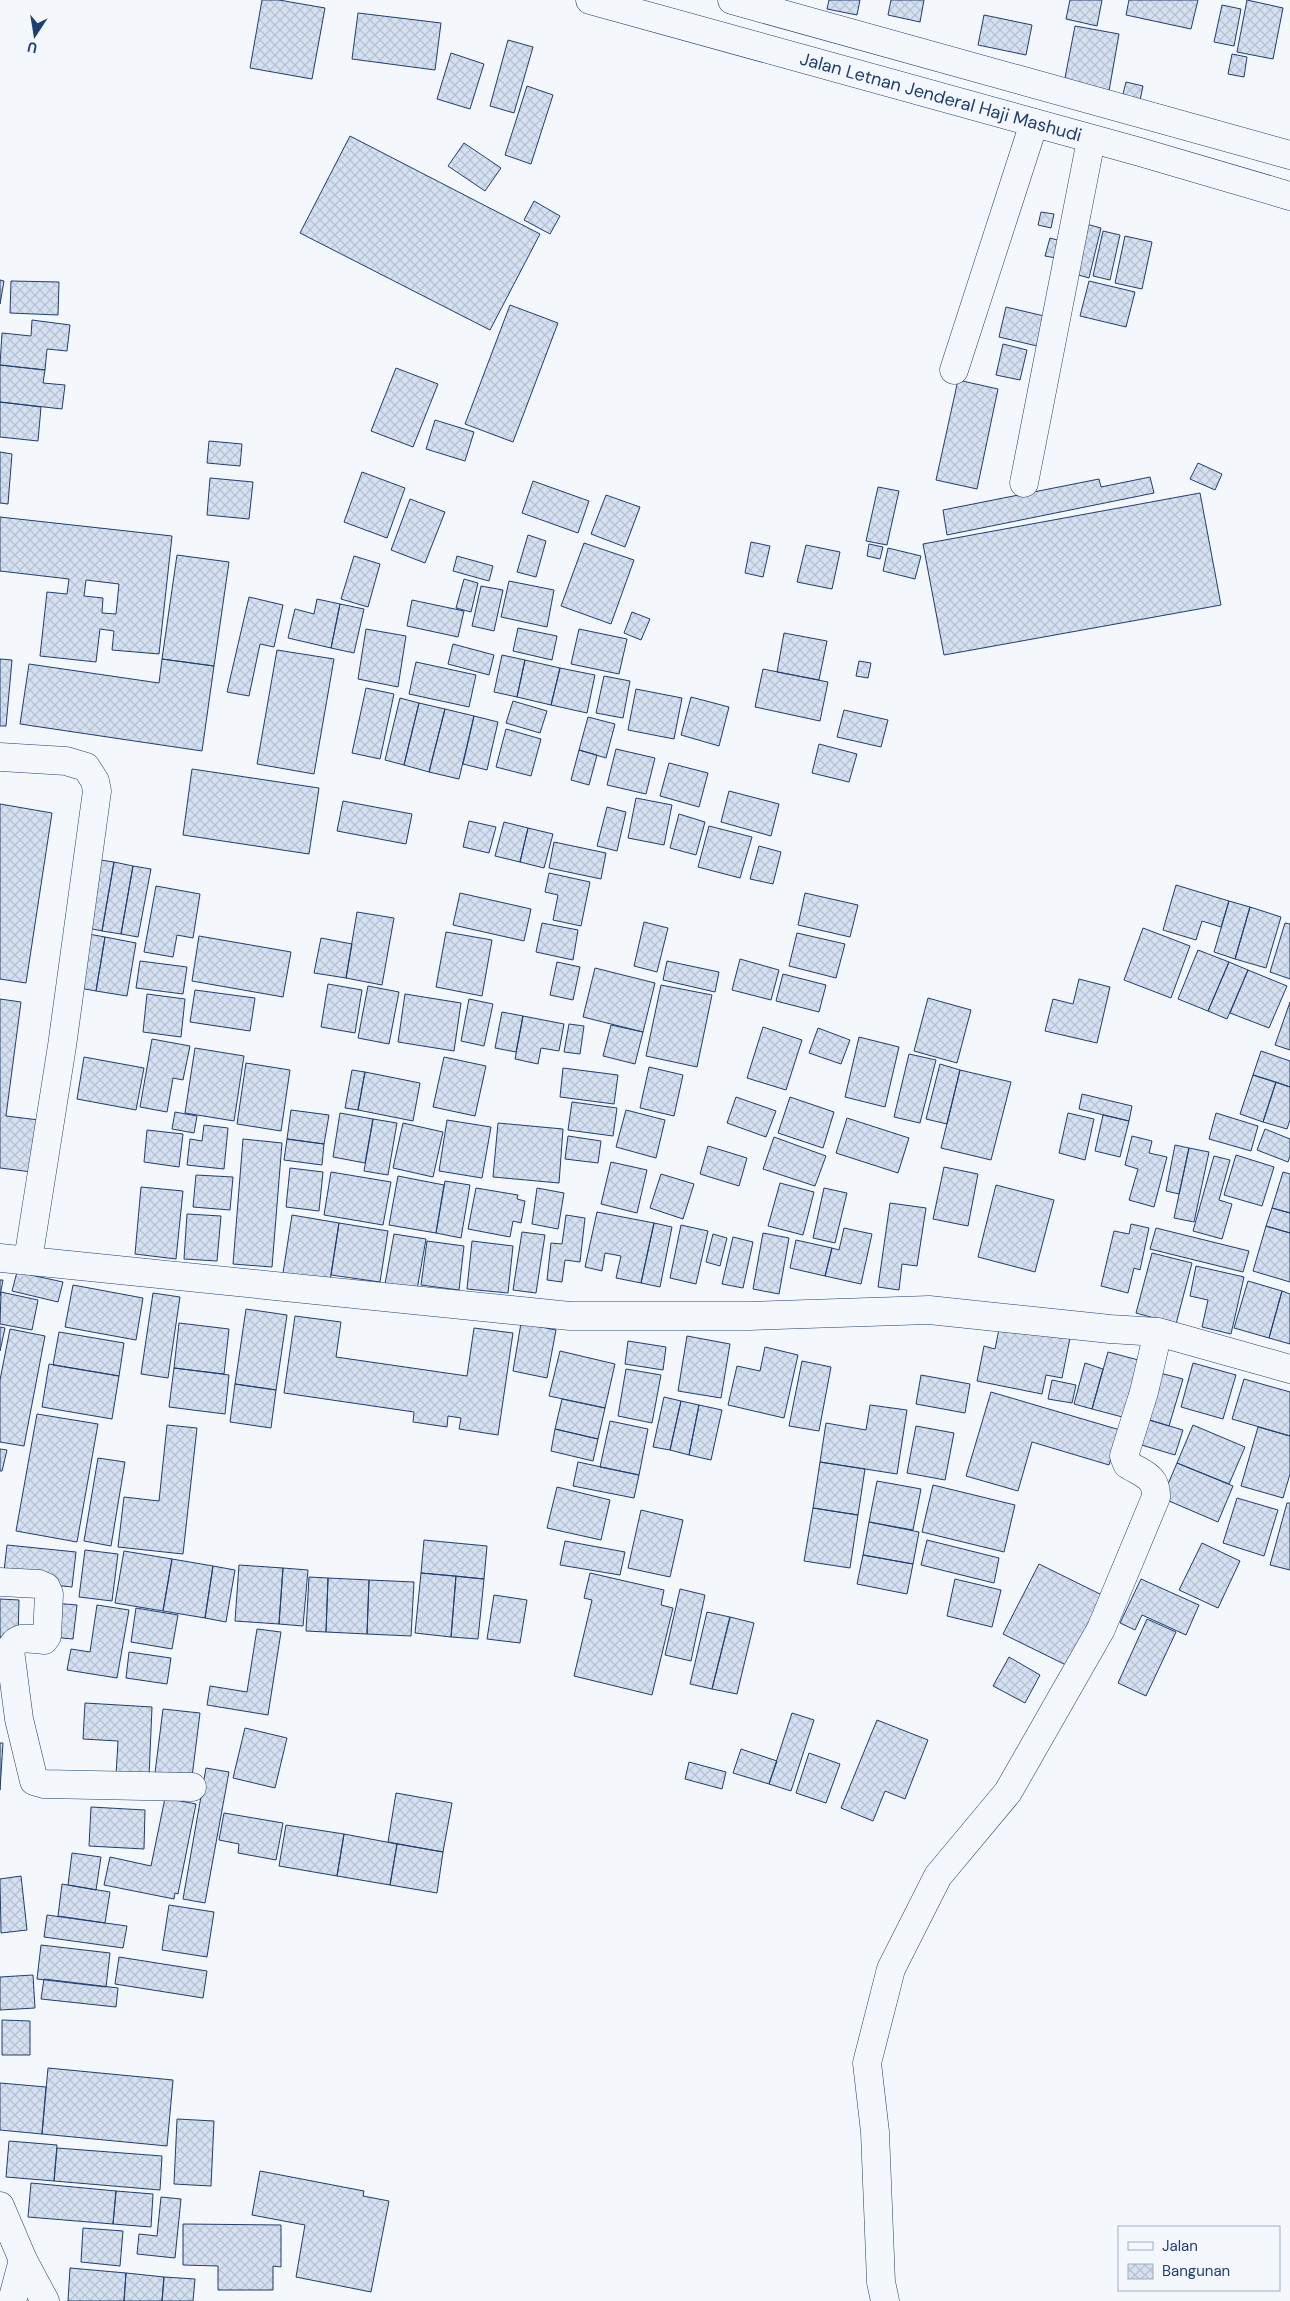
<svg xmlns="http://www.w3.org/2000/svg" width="1290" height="2301" viewBox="0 0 1290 2301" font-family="'DM Sans',sans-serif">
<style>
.building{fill:url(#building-cross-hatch);stroke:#1d3f73;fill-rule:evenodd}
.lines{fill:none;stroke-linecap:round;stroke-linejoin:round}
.minor-casing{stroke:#1d3f73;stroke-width:29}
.major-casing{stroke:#1d3f73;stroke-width:29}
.minor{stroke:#f4f7fb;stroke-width:28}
.major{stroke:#f4f7fb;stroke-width:28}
.labels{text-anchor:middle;stroke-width:4;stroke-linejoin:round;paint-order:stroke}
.street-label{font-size:18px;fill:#1d3f73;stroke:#f4f7fb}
</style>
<defs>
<pattern id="building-cross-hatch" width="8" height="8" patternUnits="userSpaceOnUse" patternTransform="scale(1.25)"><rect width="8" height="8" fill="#d5e0f0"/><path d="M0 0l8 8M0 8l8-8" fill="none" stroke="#b6c1d1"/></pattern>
</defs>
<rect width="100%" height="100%" fill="#f4f7fb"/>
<path class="building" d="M262 0H279L325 8 312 79 250 68Z
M829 0H860L857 15 827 9Z
M891 0H924L920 22 888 15Z
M1070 0H1102L1097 26 1066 19Z
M1129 0H1198L1191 29 1126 15Z
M1247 0 1283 8 1273 59 1237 52Z
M1222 5 1241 9 1234 46 1214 42Z
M358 13 441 23 435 70 352 59Z
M984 15 1032 25 1026 55 978 45Z
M1075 26 1119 34 1109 91 1064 83Z
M508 40 533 47 514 113 490 106Z
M451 53 484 64 470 109 437 99Z
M1232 54 1247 57 1244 77 1228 74Z
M1126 82 1143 86 1139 105 1121 102Z
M527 86 553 95 531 164 505 155Z
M350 136 540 234 490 330 300 233Z
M464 143 501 168 485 191 448 166Z
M534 201 560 216 550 234 524 220Z
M1041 212 1054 214 1051 228 1038 225Z
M1086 224 1101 228 1089 278 1075 274Z
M1103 231 1120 235 1110 280 1093 276Z
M1125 236 1152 242 1142 289 1115 283Z
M1050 238 1061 241 1056 258 1045 256Z
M0 280 4 281 0 304Z
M11 281 59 282 58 315 10 313Z
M1089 281 1135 292 1126 327 1080 316Z
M510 305 558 323 513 442 465 424Z
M1006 307 1044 316 1037 346 999 337Z
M32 320 70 325 67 351 47 349 45 370 0 365 2 333 31 336Z
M1003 344 1027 350 1020 380 996 375Z
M0 365 45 370 43 383 65 385 62 409 0 402Z
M396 368 438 384 413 447 371 431Z
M958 380 998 389 977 489 936 480Z
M0 402 41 407 38 441 0 437Z
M435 420 474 432 465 461 426 449Z
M209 441 242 444 240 466 207 463Z
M0 452 12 454 8 504 0 503Z
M1198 463 1222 474 1215 490 1190 479Z
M362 472 405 488 387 538 344 522Z
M1150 477 1154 493 947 535 943 510 1099 479 1101 487Z
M210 478 253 482 249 519 207 515Z
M533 481 589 501 578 533 522 513Z
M878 487 899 491 887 545 866 541Z
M1200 493 1221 605 944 655 923 544Z
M606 495 640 507 625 547 591 534Z
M410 499 445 512 425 563 391 550Z
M0 517 172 536 159 654 112 650 114 631 100 629 96 662 40 656 47 592 67 594 69 579 0 571ZM86 580 119 584 116 614 102 613 103 598 84 596Z
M528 535 546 541 536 577 517 572Z
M751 542 770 546 763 577 745 573Z
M584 543 634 560 611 624 561 606Z
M869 544 883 547 880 559 867 556Z
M806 545 840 552 832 589 797 582Z
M888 548 921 556 915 579 883 571Z
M177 555 229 562 214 666 162 659Z
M354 556 380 564 368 607 341 599Z
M457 556 493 566 489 581 453 571Z
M464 579 478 583 471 612 456 608Z
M509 581 554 590 547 627 501 617Z
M481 586 503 590 494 631 472 626Z
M249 597 283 605 274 647 260 644 249 696 227 692Z
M317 599 340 604 331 648 288 638 295 609 314 614Z
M412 600 464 611 458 637 407 626Z
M340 604 364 609 354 653 331 648Z
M632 612 650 619 641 640 624 633Z
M518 628 557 636 552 660 513 651Z
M366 629 406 636 398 687 358 679Z
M579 629 627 639 619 674 571 664Z
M784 633 827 641 819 680 777 672Z
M453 644 494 655 489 675 448 664Z
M277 650 334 659 314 774 257 764Z
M502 655 525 660 517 697 494 692Z
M0 659 12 660 6 726H0Z
M162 659 214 666 202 751 20 724 29 664 159 683Z
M525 660 560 668 551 705 517 697Z
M859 661 871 663 868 678 856 676Z
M416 662 476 675 469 707 409 694Z
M560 668 595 675 587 713 551 705Z
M763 669 828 682 820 721 755 707Z
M604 676 630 681 623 718 596 713Z
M366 688 394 694 380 759 352 753Z
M636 689 682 698 674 739 628 730Z
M691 697 729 707 719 746 681 735Z
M400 698 419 703 404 765 385 760Z
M513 701 547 711 540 733 506 723Z
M419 703 445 709 429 772 404 765Z
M445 709 474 716 459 779 429 772Z
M844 710 888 720 881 747 837 737Z
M474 716 498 722 487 770 463 764Z
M588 717 615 724 606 758 579 750Z
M506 729 541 739 531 776 496 767Z
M819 744 857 754 849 782 812 773Z
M616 749 655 758 646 794 607 785Z
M579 750 597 755 589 785 571 780Z
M669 763 708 773 699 807 660 796Z
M192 769 319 788 309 854 183 835Z
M729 791 779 804 771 836 721 822Z
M636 798 672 805 664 845 628 838Z
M343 801 412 814 406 844 337 831Z
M0 804 52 813 26 983 0 979Z
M607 807 626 812 617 851 597 846Z
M679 814 705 822 696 855 670 848Z
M469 821 496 827 489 853 463 847Z
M504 822 528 828 520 862 495 856Z
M709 826 752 837 740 878 698 867Z
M528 828 553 834 544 868 520 862Z
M554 842 606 853 601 879 549 868Z
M759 846 781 852 773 884 750 879Z
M100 860 114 862 102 931 88 928Z
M114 862 133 866 121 934 102 931Z
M133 866 151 869 138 937 121 934Z
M549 873 590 882 581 926 553 920 558 895 545 892Z
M1176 885 1229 901 1221 927 1202 921 1196 940 1163 930Z
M156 886 200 894 193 938 177 935 173 957 144 952Z
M460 893 531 909 524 941 453 925Z
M805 893 858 905 850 937 798 925Z
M1229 901 1250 907 1235 959 1214 952Z
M1250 907 1281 917 1266 968 1235 959Z
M357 912 394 918 382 985 346 978Z
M644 922 668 928 657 972 634 966Z
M542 923 578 930 573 960 536 952Z
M1285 923 1290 924V979L1270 972Z
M1143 928 1190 946 1171 998 1124 980Z
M446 932 492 940 482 996 436 987Z
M83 933 105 937 96 991 74 987Z
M797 933 845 944 836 978 789 966Z
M199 936 291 952 283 997 192 981Z
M105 937 136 943 127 996 96 991Z
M321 938 352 944 346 978 314 973Z
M1198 950 1229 962 1208 1011 1178 999Z
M740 959 779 970 771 1000 732 990Z
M140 961 187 967 183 994 136 988Z
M667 961 719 972 715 992 663 980Z
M557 962 580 967 573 1000 550 995Z
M1229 962 1248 970 1227 1019 1208 1011Z
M595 968 655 983 643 1032 583 1017Z
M1248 970 1287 986 1269 1028 1230 1013Z
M783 974 826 985 819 1012 776 1001Z
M1079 979 1110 987 1097 1043 1045 1031 1053 999 1073 1004Z
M328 984 362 990 355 1033 321 1027Z
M661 985 712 995 697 1067 646 1056Z
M368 986 399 992 389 1044 358 1038Z
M195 990 255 998 250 1031 190 1022Z
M147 994 185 999 181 1037 143 1032Z
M405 994 461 1003 454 1051 398 1042Z
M928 998 971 1010 957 1063 914 1051Z
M0 999 21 1002 6 1116 39 1120 32 1172 0 1168Z
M469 999 493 1004 484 1046 461 1041Z
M1290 1002V1050L1275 1045Z
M502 1012 523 1016 516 1052 495 1048Z
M523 1016 564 1024 559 1051 541 1048 538 1064 515 1059Z
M569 1024 584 1026 580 1054 564 1052Z
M611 1025 643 1032 635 1064 603 1056Z
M763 1027 802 1040 786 1090 747 1078Z
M818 1028 850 1040 841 1064 809 1053Z
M859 1037 899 1047 885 1107 845 1097Z
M152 1039 190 1046 183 1080 173 1078 167 1112 140 1107Z
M195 1048 244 1056 234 1121 185 1113Z
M1261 1051 1290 1061V1087L1253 1075Z
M909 1054 936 1060 920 1123 894 1117Z
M84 1057 144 1068 136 1110 77 1099Z
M444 1057 486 1066 475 1116 433 1107Z
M246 1063 290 1070 281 1131 237 1124Z
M940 1064 960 1070 947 1124 926 1119Z
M649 1067 683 1075 674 1116 640 1108Z
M563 1068 618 1075 614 1104 560 1097Z
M352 1070 365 1072 358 1110 345 1108Z
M960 1070 1011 1082 991 1160 941 1148Z
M365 1072 420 1083 413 1121 358 1110Z
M1253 1075 1276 1082 1263 1122 1240 1114Z
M1276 1082 1290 1087V1120L1287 1129 1263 1122Z
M1082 1094 1132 1106 1129 1121 1079 1109Z
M736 1097 776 1111 766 1137 727 1123Z
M790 1097 834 1112 823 1148 778 1133Z
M572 1102 617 1108 613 1136 568 1130Z
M291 1110 329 1115 324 1144 287 1139Z
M626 1110 665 1120 656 1158 616 1147Z
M175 1112 197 1116 194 1133 172 1129Z
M340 1113 373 1119 365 1163 333 1157Z
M1068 1113 1094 1119 1085 1160 1059 1153Z
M1216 1113 1258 1126 1251 1151 1209 1139Z
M1103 1115 1129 1121 1120 1157 1095 1151Z
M847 1118 909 1138 898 1173 836 1153Z
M373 1119 397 1123 388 1175 364 1171Z
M447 1120 491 1127 482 1178 439 1171Z
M403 1123 443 1132 433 1177 393 1168Z
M498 1123 563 1129 559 1183 493 1177Z
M204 1125 228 1128 224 1169 187 1165 190 1139 202 1141Z
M1265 1129 1290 1139V1156L1288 1162 1257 1150Z
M147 1130 183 1134 179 1167 144 1162Z
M568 1136 601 1141 598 1163 565 1159Z
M1132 1136 1152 1141 1149 1153 1167 1157 1154 1207 1129 1200 1138 1169 1125 1165Z
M774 1137 826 1156 815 1186 763 1169Z
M243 1139 282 1143 272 1267 233 1264Z
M287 1139 324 1144 322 1165 284 1160Z
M1175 1145 1189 1148 1179 1194 1166 1191Z
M708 1146 747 1158 739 1186 700 1174Z
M1189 1148 1209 1152 1194 1222 1174 1218Z
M1236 1155 1274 1167 1262 1206 1224 1195Z
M1214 1156 1230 1160 1219 1200 1232 1204 1222 1239 1193 1231Z
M611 1162 647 1170 637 1213 601 1204Z
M944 1167 978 1174 968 1226 933 1219Z
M290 1168 323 1172 319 1211 286 1207Z
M331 1172 391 1182 383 1225 324 1215Z
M1283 1172 1290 1174V1213L1272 1208Z
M661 1174 694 1184 683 1219 650 1208Z
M196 1175 233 1177 230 1210 193 1207Z
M398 1176 444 1185 436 1233 389 1225Z
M445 1181 470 1185 461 1238 436 1233Z
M780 1183 814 1192 803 1235 768 1226Z
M996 1185 1054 1200 1035 1272 978 1257Z
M141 1187 183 1191 176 1259 135 1254Z
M476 1188 518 1195 517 1199 525 1201 521 1223 513 1221 510 1237 468 1229Z
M537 1188 564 1193 558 1229 532 1224Z
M824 1188 847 1193 835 1243 813 1238Z
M890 1203 926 1208 917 1266 902 1264 899 1290 878 1287Z
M1272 1208 1290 1213V1233L1266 1226Z
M597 1212 654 1223 641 1283 616 1278 621 1256 605 1253 602 1271 585 1267Z
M187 1214 221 1216 217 1261 184 1259Z
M292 1215 339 1223 330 1281 283 1273Z
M566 1215 585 1218 580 1262 565 1260 562 1282 547 1280 551 1243 562 1244Z
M339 1223 388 1231 380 1282 331 1275Z
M654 1223 672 1227 660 1287 641 1283Z
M1131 1224 1149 1228 1140 1270 1134 1268 1128 1293 1101 1286 1114 1231 1129 1234Z
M681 1225 708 1231 696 1284 670 1278Z
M1266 1226 1290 1233V1282L1253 1271Z
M844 1228 872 1234 861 1284 825 1276 832 1248 839 1250Z
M1156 1228 1249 1251 1243 1272 1150 1249Z
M522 1232 545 1235 536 1293 513 1290Z
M763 1233 789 1238 779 1294 753 1289Z
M394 1234 426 1239 417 1290 385 1284Z
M713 1234 727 1238 720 1266 706 1262Z
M733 1237 753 1242 743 1288 722 1284Z
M796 1240 832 1248 825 1276 790 1268Z
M427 1241 464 1246 459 1290 421 1285Z
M472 1241 513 1246 508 1293 467 1289Z
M1152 1253 1192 1263 1176 1324 1136 1313Z
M1196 1266 1244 1277 1231 1334 1202 1327 1208 1300 1190 1296Z
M17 1272 63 1282 58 1302 12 1291Z
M0 1280H3L0 1296Z
M1248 1281 1282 1291 1269 1338 1234 1328Z
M73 1285 143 1298 136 1340 65 1327Z
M1282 1291 1290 1294V1344L1269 1338Z
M1 1292 38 1300 32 1330 0 1324Z
M153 1293 180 1297 168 1378 141 1374Z
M246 1309 287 1315 276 1390 235 1384Z
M295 1316 341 1322 336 1357 467 1376 474 1328 513 1333 498 1435 459 1429 461 1418 448 1416 447 1427 413 1422 414 1412 284 1393Z
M179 1323 229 1329 224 1374 174 1368Z
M521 1323 556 1330 547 1378 513 1371Z
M1000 1324 1070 1338 1062 1378 1046 1375 1042 1394 977 1381 984 1346 995 1349Z
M0 1327 5 1328 0 1351Z
M10 1329 45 1336 24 1446 0 1442V1380Z
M59 1332 124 1343 119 1376 53 1365Z
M687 1336 730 1344 721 1398 678 1391Z
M628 1341 666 1347 663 1370 625 1364Z
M765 1347 798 1355 784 1418 728 1405 737 1366 760 1371Z
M560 1351 615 1364 605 1408 549 1396Z
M1108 1352 1146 1362 1130 1419 1092 1409Z
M802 1361 831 1367 819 1431 789 1426Z
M1085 1363 1103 1369 1092 1409 1074 1404Z
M1193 1363 1236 1375 1223 1419 1181 1407Z
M49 1364 119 1376 112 1419 42 1407Z
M174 1368 229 1375 225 1414 169 1407Z
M626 1369 661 1375 652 1423 618 1416Z
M1160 1373 1183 1379 1169 1426 1146 1419Z
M921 1375 970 1384 965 1413 916 1404Z
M1244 1379 1290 1392V1436L1232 1419Z
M1052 1380 1076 1385 1072 1403 1048 1399Z
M235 1384 276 1390 271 1428 230 1422Z
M991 1392 1120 1430 1109 1465 1032 1442 1018 1491 966 1476Z
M664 1397 681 1401 670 1450 653 1447Z
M562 1399 605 1408 598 1439 555 1429Z
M681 1401 699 1405 689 1455 670 1450Z
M699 1405 722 1410 711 1460 689 1455Z
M870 1405 907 1410 897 1474 820 1462 826 1423 866 1430Z
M37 1414 98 1424 77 1542 16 1531Z
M1146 1419 1183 1430 1175 1455 1138 1444Z
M610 1421 648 1429 639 1475 600 1467Z
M167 1425 197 1428 183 1554 118 1547 124 1497 159 1501Z
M1193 1425 1245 1447 1229 1484 1177 1463Z
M916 1426 954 1433 945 1480 907 1473Z
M1258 1427 1290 1436V1474L1283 1498 1241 1486Z
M555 1429 598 1439 593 1461 551 1451Z
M0 1449 7 1450 2 1471H0Z
M98 1458 125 1462 111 1546 84 1541Z
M578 1462 639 1475 634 1498 573 1486Z
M820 1462 865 1469 858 1515 813 1508Z
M1177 1463 1233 1486 1218 1522 1162 1498Z
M877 1481 921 1489 913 1530 869 1522Z
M933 1485 1015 1505 1004 1552 922 1532Z
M557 1487 610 1500 601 1540 547 1528Z
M1237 1498 1278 1510 1264 1556 1223 1543Z
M1287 1503H1290V1570L1270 1565Z
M813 1508 858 1515 850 1568 804 1561Z
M641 1510 683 1520 670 1577 628 1568Z
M869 1522 919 1532 913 1564 863 1555Z
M424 1540 487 1546 484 1579 421 1573Z
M927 1540 999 1558 994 1583 921 1565Z
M565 1541 625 1552 620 1575 560 1565Z
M1202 1543 1240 1561 1218 1608 1179 1590Z
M7 1545 76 1552 72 1587 3 1580Z
M85 1550 118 1554 112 1601 79 1597Z
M124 1551 172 1559 163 1611 115 1603Z
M863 1555 913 1564 907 1594 857 1584Z
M172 1559 213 1566 205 1618 163 1611Z
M1039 1564 1104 1596 1068 1666 1003 1634Z
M239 1565 283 1568 279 1624 235 1621Z
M213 1566 235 1570 226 1622 205 1618Z
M283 1568 308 1570 303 1626 279 1624Z
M421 1573 456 1576 451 1637 415 1633Z
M590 1573 664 1590 661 1605 673 1608 652 1695 574 1676 592 1600 584 1598Z
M456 1576 484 1579 478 1639 451 1637Z
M309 1577 328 1578 326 1632 306 1631Z
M328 1578 369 1580 367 1634 326 1632Z
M955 1579 1001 1590 992 1627 947 1616Z
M1141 1579 1199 1605 1186 1635 1142 1615 1135 1630 1120 1623Z
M369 1580 414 1582 411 1636 367 1634Z
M680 1589 705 1595 691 1661 665 1655Z
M494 1595 527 1600 520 1643 487 1639Z
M0 1599 19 1600 18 1638 0 1637Z
M54 1603 77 1605 73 1639 51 1637Z
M97 1605 129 1610 117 1678 67 1670 71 1649 90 1652Z
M136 1608 178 1615 172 1649 131 1642Z
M707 1612 730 1617 712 1689 690 1684Z
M730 1617 754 1623 737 1694 712 1689Z
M1147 1619 1176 1632 1146 1696 1118 1683Z
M257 1629 281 1632 268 1715 207 1705 210 1686 247 1692Z
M129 1652 171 1658 167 1684 126 1678Z
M1009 1657 1040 1675 1025 1703 993 1686Z
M85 1703 152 1707 149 1777 116 1775 118 1741 83 1739Z
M163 1709 200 1713 192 1777 155 1773Z
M792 1713 814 1720 791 1791 769 1784Z
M877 1720 928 1740 905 1799 885 1791 873 1821 841 1808Z
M245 1728 287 1738 275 1788 233 1778Z
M0 1743H3L0 1790Z
M741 1749 777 1761 769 1784 733 1773Z
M809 1753 840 1764 826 1803 796 1793Z
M689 1762 726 1772 722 1789 685 1779Z
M206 1768 229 1772 205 1903 183 1899Z
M396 1793 452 1803 443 1852 388 1842Z
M165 1798 196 1804 178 1894 175 1893 174 1899 104 1885 110 1857 151 1866Z
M91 1807 145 1810 144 1849 89 1846Z
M224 1813 283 1823 276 1860 238 1853 239 1844 219 1840Z
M286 1825 344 1834 337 1876 279 1866Z
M344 1834 397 1844 390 1885 337 1876Z
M397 1844 443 1852 437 1893 390 1885Z
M72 1853 101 1857 96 1890 68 1885Z
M21 1876 27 1930 1 1933 0 1879Z
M62 1884 110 1892 105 1923 58 1916Z
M169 1905 214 1912 207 1957 162 1950Z
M47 1915 127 1926 123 1948 44 1937Z
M41 1945 110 1953 106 1987 37 1979Z
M119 1957 207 1971 203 1998 115 1984Z
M33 1975 35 2008 0 2010V1977Z
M44 1979 118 1988 116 2007 41 1999Z
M2 2020 30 2021V2055H2Z
M48 2068 173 2080 167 2146 42 2134Z
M0 2083 46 2087 42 2134 0 2130Z
M177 2119 214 2121 211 2186 174 2184Z
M9 2141 57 2145 54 2181 6 2177Z
M57 2148 162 2156 160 2190 54 2181Z
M260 2171 364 2191 363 2196 389 2201 371 2292 296 2277 305 2225 252 2215Z
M31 2183 116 2191 113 2224 28 2217Z
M116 2191 153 2194 151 2227 113 2224Z
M161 2197 181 2199 175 2258 137 2254 139 2234 157 2236Z
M183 2224 281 2225V2267L273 2266V2290H218V2266L183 2265Z
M83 2228 123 2231 120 2266 81 2262Z
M70 2268 126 2273 124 2301H68Z
M126 2273 164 2277 162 2301H124Z
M164 2277 195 2279 193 2301H162Z"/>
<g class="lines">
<defs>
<path id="minor" d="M954 370 1034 123
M1024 483 1091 140
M0 757 66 761 86 767 95 781 97 791 62 1046 28 1260
M0 1258 570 1316H749L929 1310 1110 1329 1158 1332 1290 1369
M0 1582 39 1584 46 1587 49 1594 47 1636 44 1640C28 1639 17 1634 10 1650L19 1719 34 1781 44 1784 192 1787
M12 2301 23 2260
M885 2301 881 2282 875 2132 867 2063 891 1969 938 1876 1008 1792 1101 1629 1156 1497C1157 1476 1142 1474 1127 1464L1124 1456 1144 1392 1158 1332"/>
<g id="major">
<path id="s1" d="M590 0 1140 152 1290 196"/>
<path d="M732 0 1290 155"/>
<path d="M0 2206 23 2260 45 2301"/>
</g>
</defs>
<use href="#minor" class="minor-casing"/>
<use href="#major" class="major-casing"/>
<use href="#minor" class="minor"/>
<use href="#major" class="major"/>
</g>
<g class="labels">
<g class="street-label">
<text dy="6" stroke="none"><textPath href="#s1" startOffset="364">Jalan Letnan Jenderal Haji Mashudi</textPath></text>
</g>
</g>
<rect x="1118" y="2226" width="162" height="65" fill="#f4f7fb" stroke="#9eadc5"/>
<rect x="1128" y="2242" width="25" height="8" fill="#f4f7fb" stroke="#9eadc5"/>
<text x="1162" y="2251" font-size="15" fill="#1d3f73">Jalan</text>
<rect x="1128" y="2264" width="25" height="15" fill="url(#building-cross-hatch)" stroke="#9eadc5"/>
<text x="1162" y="2276" font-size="15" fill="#1d3f73">Bangunan</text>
<g transform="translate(35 35) rotate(192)" stroke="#f4f7fb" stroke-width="4" paint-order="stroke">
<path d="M0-4L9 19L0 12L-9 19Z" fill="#1d3f73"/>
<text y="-8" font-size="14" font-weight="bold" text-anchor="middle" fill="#1d3f73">U</text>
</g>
</svg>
